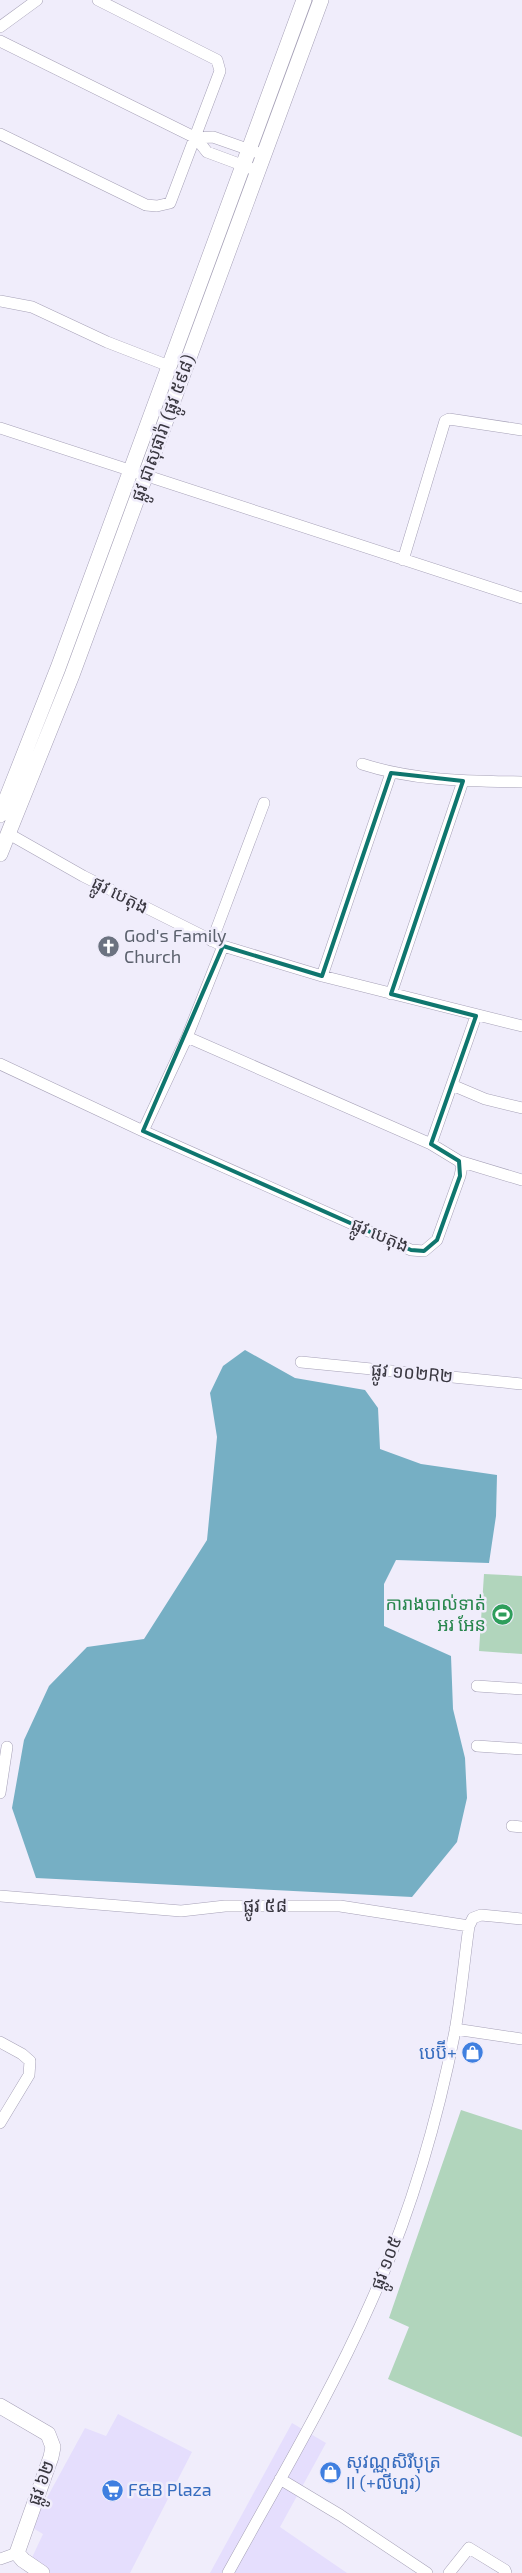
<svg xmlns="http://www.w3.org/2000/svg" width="522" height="2573" viewBox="0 0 522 2573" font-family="'Exo 2','Noto Sans Khmer',sans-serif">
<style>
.built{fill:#e5defd}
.green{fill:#b1d5bc}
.water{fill:#76afc4}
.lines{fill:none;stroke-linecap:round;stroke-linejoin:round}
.street-casing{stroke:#a6a1b7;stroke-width:12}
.secondary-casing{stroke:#a6a1b7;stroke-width:16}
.street{stroke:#fff;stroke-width:11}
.secondary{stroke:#fff;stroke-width:15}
.marked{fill:none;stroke:#0f766e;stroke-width:4;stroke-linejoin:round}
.labels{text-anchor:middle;stroke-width:5;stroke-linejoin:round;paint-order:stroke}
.street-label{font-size:18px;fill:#393740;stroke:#f0edfb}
.worship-label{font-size:18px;fill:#5b616d;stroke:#f0edfb;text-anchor:start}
.leisure-label{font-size:18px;fill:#27864d;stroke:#f0edfb;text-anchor:end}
.shop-label{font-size:18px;fill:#366cbe;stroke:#f0edfb;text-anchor:start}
</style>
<rect width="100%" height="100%" fill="#f0edfb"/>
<path class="built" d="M118 2414 192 2452 130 2573H43L29 2564 43 2534 31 2527 85 2428 106 2436Z
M292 2423 326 2443 280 2527 347 2573H210Z"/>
<path class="green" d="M484 1574 522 1576V1654L479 1651Z
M461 2110 522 2130V2437L388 2379 409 2327 389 2318Z"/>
<path class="water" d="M245 1350 295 1378 365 1390 378 1408 380 1449 421 1464 497 1475 496 1516 489 1563 396 1560 384 1584V1626L451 1656 453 1709 465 1758 467 1798 457 1842 412 1897 36 1878 12 1808 24 1740 49 1686 87 1647 144 1639 207 1540 217 1437 210 1393 223 1366Z"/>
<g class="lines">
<defs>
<path id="street" d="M0 27 37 0
M0 41 196 138 207 152 250 168
M0 134 146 205 157 206 170 203 220 71 217 60 98 0
M196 138 213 137 256 152
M0 301 32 307 107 342 169 366
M0 428 522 598
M403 560 445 421 449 419 522 430
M362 764C414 781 468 781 522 782
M9 834 83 876 223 946 322 976 522 1026
M212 941 264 803
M322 976 391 773
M391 994 463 781
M0 1064 143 1131 411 1250 424 1251 437 1240 460 1176 462 1166 459 1161 431 1144 187 1037
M452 1085 485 1099 522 1108
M143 1131 187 1037 223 946
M431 1144 476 1016
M459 1161 522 1180
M301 1362 522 1384
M477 1686 522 1689
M477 1746 522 1749
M0 1793 7 1747
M512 1826 522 1827
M0 1896 181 1911 225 1906H340L469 1926
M455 2029 522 2039
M0 2042 22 2054 30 2061 29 2075 0 2123
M280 2479 340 2515 427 2573
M0 2559 17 2553
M228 2573C277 2484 330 2395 371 2302 409 2217 437 2123 455 2031 461 1997 464 1961 469 1926L473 1918 481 1915 522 1919
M449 2573 469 2548 505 2570 506 2573"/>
<path id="secondary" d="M0 815 58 668 304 0
M0 854 72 675 321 0
M0 2406 48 2434 53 2447 51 2457 17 2553 23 2560 42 2573"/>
</defs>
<use href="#street" class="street-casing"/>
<use href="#secondary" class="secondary-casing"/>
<use href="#street" class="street"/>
<use href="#secondary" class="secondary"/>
</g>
<path class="marked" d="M391 773 463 781 391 994 476 1016 431 1144 459 1161 460 1176 437 1240 424 1251 411 1250 143 1131 223 946 322 976Z"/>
<defs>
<symbol id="church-disc" viewBox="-11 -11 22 22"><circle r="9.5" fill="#6b7280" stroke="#f0edfb"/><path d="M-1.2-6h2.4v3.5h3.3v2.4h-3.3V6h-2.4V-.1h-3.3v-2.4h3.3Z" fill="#fff"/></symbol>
<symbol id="stadium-disc" viewBox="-11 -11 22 22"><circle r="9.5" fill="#2e9e5b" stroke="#f0edfb"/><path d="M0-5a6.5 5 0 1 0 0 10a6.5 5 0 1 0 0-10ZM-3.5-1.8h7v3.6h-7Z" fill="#fff"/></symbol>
<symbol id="shop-disc" viewBox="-11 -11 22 22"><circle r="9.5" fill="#3f7fe0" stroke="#f0edfb"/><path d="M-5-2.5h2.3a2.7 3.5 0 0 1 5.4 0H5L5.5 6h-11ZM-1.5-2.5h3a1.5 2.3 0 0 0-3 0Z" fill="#fff"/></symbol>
<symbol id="supermarket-disc" viewBox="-11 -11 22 22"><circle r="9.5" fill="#3f7fe0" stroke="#f0edfb"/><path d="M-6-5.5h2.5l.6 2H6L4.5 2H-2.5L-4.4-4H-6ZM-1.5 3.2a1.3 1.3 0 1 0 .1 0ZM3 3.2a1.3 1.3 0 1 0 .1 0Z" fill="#fff"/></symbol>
</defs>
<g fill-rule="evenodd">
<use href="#church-disc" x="96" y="934" width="25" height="25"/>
<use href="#stadium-disc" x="490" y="1602" width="25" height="25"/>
<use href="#shop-disc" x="460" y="2040" width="25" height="25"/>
<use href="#shop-disc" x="318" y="2460" width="25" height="25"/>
<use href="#supermarket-disc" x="100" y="2478" width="25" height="25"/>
</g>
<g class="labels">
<g class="street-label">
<text transform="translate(163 428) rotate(-70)" y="6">ផ្លូវ ជាសុផារ៉ា (ផ្លូវ ៥៩៨)</text>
<text transform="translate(120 895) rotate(27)" y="6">ផ្លូវ បេតុង</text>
<text transform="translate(380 1235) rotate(23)" y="6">ផ្លូវ បេតុង</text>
<text transform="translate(412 1373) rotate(5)" y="6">ផ្លូវ ១០២R២</text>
<text x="265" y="1912">ផ្លូវ ៥៨</text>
<text transform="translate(386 2263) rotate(-69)" y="6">ផ្លូវ ១០៥</text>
<text transform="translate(41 2483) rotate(-70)" y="6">ផ្លូវ ៦២</text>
</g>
<g class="worship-label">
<text x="124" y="942">God's Family<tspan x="124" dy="21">Church</tspan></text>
</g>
<g class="leisure-label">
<text x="486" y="1610">ការាងបាល់ទាត់<tspan x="486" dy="21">អរ អែន</tspan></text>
</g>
<g class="shop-label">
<text x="457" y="2059" text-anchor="end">បេប៊ី+</text>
<text x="346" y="2468">សុវណ្ណសិរីបុត្រ<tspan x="346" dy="21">II (+លីហួរ)</tspan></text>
<text x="128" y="2496">F&amp;B Plaza</text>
</g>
</g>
</svg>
